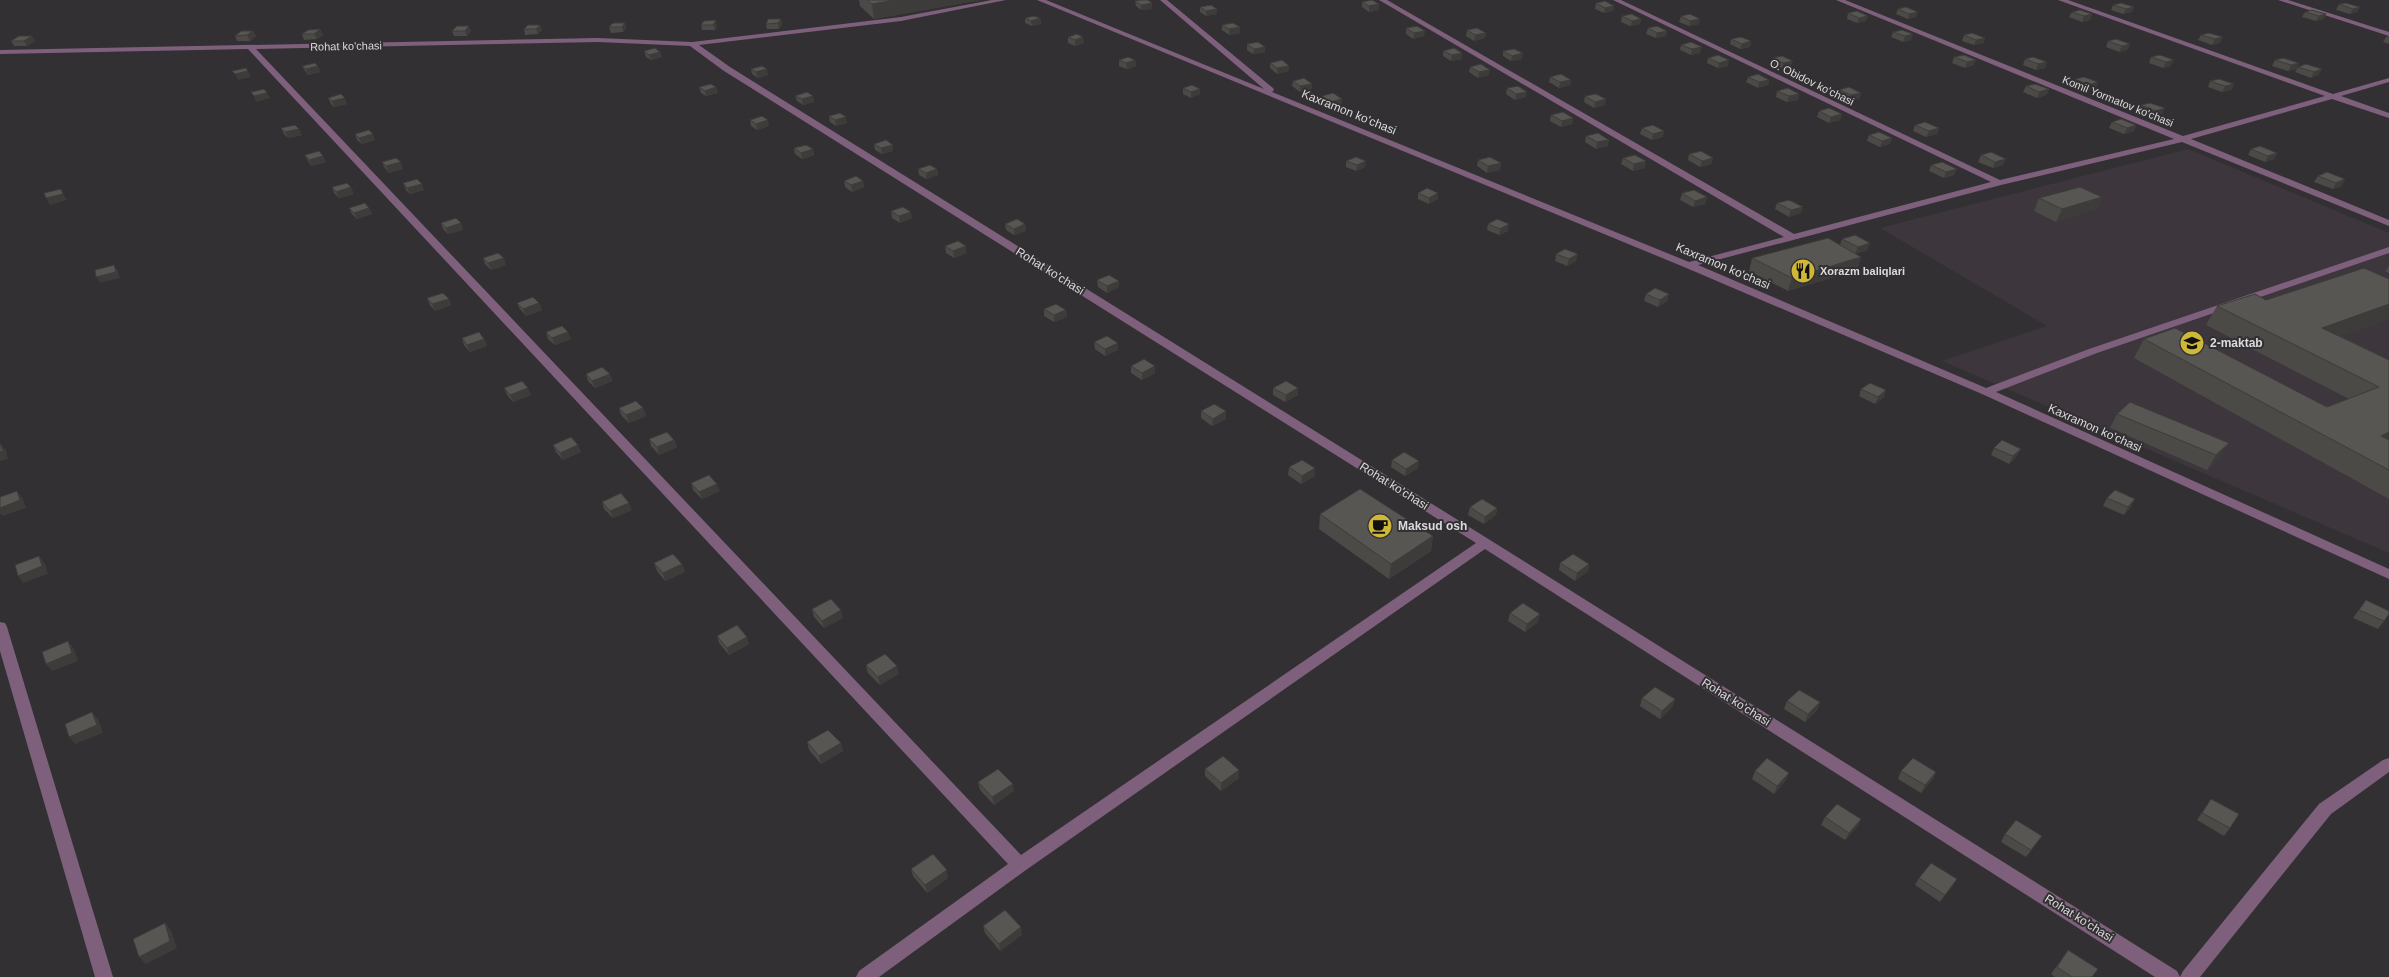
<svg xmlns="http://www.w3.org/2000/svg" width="2389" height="977" viewBox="0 0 2389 977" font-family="Arial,sans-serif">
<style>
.built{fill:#3d363d}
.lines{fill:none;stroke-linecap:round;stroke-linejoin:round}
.minor{fill:#7e607d;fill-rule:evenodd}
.wall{fill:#4b4a47}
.shaded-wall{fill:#3d3c3a}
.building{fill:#575653;stroke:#3d3c3a}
.labels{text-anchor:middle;stroke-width:4;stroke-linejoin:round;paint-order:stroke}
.far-street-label{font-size:11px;fill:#dcdadc;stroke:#323032}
.far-poi-label{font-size:11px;font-weight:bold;fill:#dcdadc;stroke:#323032;text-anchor:start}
.street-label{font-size:12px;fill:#dcdadc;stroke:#323032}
.poi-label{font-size:12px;font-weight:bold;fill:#dcdadc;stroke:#323032;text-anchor:start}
</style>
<rect width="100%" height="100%" fill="#323032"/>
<path class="built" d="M2188 149 2389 233V553L1942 361 2047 326 1880 228Z"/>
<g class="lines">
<path class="minor" d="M992 0H1006L901 21 699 45 730 67 1490 540 2177 971 2180 977 2183 971 2319 804 2383 760 2389 758V772L2331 814 2200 977H2155L1485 549 1026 870 879 977H856L859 971 1008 864 248 49 0 54V50L598 38 692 42 901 17ZM598 42 690 46 724 71 1476 543 1021 855 256 49Z
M1037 0H1046L1264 89 1160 0H1167L1273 88 1274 90 1272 92 1689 262 1784 237 1379 0H1387L1794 234 1991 182 1613 0H1621L2000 180 2174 139 1836 0H1845L2183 136 2325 96 2058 0H2068L2333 94 2389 78V82L2341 96 2389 113V118L2332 99 2191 139 2389 220V226L2182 142 2001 185 1698 265 1986 388 2089 349 2389 247V253L2097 353 1996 392 2389 569V579L1982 394 1684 267Z
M2278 0H2288L2389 32V36Z
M0 622 5 623 7 627 113 977H95L0 651Z"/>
</g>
<path class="wall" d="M859 0H980L874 19 860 6Z
M1135 1 1152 3V9L1141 10 1136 6Z
M1362 2 1379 10 1369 12 1362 7Z
M1596 3 1614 6 1613 11 1604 13 1595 9Z
M2339 4 2360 7 2357 12 2350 14 2336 10Z
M2113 5 2134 7 2132 12 2123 14 2111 10Z
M1200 7 1217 9V14L1206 16 1200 12Z
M1906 7 1916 17 1908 19 1896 14 1898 9Z
M2072 12 2092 14 2090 20 2082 22 2069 17Z
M2305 12 2326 14 2323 19 2316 21 2302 17Z
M1848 13 1868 16 1866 21 1857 23 1847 19Z
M1622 16 1641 19 1640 24 1630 26 1621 22Z
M1681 16 1699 24 1689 26 1679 22Z
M1025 18H1040L1041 24 1032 26 1025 23Z
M781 19 782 24 779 29H767L766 24Z
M704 21 717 26 715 30H702L701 25Z
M613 23 626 28 623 32 611 33 609 27Z
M528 25 542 30 538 34 525 35 524 29Z
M1222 25 1240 27V33L1229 35 1222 30Z
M457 26 471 31 467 36H454L452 31Z
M1406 28 1424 36 1413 39 1406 34Z
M1648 28 1667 31 1666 36 1656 38 1646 34Z
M320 29 323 35 317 39 304 40 302 34Z
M1467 30 1486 33 1485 38 1474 41 1466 36Z
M1902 30 1911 40 1903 42 1891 37 1893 32Z
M253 31 256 36 250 41H237L235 36Z
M2209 33 2220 43 2212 45 2198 40 2201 35Z
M1964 35 1985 38 1983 43 1974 45 1962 41Z
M19 36 35 41 27 46H14L11 41Z
M2389 36V44L2383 42 2386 37Z
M1068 37 1084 43 1075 46 1068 43Z
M1731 39 1751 41 1750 47 1740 49 1730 44Z
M2108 41 2130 44 2127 50 2119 52 2106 47Z
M1247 44 1265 52 1253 54 1247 50Z
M1681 45 1700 53 1691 55 1680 50Z
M644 51 660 52 662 57 651 60 646 57Z
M1443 51 1462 53V59L1451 61 1443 56Z
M1503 51 1522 59 1511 61 1503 56Z
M2160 55 2171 66 2163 68 2149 63 2151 57Z
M1954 57 1974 65 1965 68 1952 63Z
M1708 58 1728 66 1718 68 1707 63Z
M1772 58 1791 66 1782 68 1770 63Z
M2025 59 2047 62 2045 68 2036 70 2023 65Z
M1119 60H1135L1136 66 1127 69 1119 66Z
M2275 60 2299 63 2296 69 2288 71 2272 66Z
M1270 63 1289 66V71L1277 74 1270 68Z
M302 66 321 72 308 75 305 71Z
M1470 67 1489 75 1478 78 1469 72Z
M2298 67 2322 69 2318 75 2311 78 2295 72Z
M751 69 768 75 758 78 752 74Z
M1550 77 1571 80 1570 85 1559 88 1549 82Z
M1748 77 1769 80 1768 85 1758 88 1746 82Z
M2084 77 2096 88 2087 90 2073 85 2075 79Z
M1293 81 1312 89 1300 92 1292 86Z
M2210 81 2234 84 2231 90 2222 92 2208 87Z
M2026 86 2049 89 2046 95 2037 98 2023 92Z
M699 87H716L718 93 706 96 701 93Z
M1183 88 1200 94 1191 98 1183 94Z
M1507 88 1526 97 1515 100 1506 94Z
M1839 90 1861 93 1859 99 1849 101 1837 96Z
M1777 91 1799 94 1798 100 1787 102 1776 97Z
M795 96H813L814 102 803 105 797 101Z
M1322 96 1342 99 1341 105 1330 107 1321 102Z
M1585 96 1605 105 1594 108 1584 102Z
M328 98 347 104 334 107 331 104Z
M2150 103 2162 114 2153 117 2138 111 2141 105Z
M1819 111 1842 114 1840 120 1829 123 1817 117Z
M1551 115 1573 118 1572 124 1561 127 1550 121Z
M829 116 847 123 836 126 830 122Z
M750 120 769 126 757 130 751 126Z
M2112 122 2136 125 2134 131 2124 134 2109 128Z
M1915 125 1939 128 1937 134 1926 137 1913 131Z
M281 128 302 135 288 138 284 134Z
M1642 128 1663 137 1652 140 1640 134Z
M355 134 375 140 362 144 357 140Z
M1869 135 1892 138 1890 144 1880 147 1867 141Z
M1586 136 1608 146 1596 149 1585 142Z
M874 144 893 145V151L882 154 875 150Z
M794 148 813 149 814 155 802 159 795 154Z
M2251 149 2277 153 2274 159 2265 162 2248 155Z
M1689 154 1713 158 1711 164 1700 167 1688 160Z
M305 155 326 162 311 166 308 161Z
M1981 155 2003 165 1993 168 1978 162Z
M1623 158 1645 168 1633 171 1621 164Z
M1478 160 1501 163 1500 170 1487 173 1477 166Z
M1346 161 1365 167 1356 171 1346 167Z
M382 162 403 169 389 173 385 168Z
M1931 165 1954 175 1944 178 1929 171Z
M918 169H937L938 175 926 179 919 175Z
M2327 172 2342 186 2333 189 2314 182 2318 176Z
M844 181H863L864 187 852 192 845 187Z
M403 183 422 184 424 190 410 194 406 190Z
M332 187 354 194 339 198 334 193Z
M1418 193 1438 199 1429 204 1418 199Z
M1682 193 1707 197 1705 204 1693 207 1680 200Z
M2102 197 2097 209 2056 222 2034 211 2039 198Z
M1777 203 1801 213 1789 217 1775 209Z
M349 208H369L372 214 357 219 352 214Z
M891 211 912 218 900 223 892 218Z
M441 223H461L463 230 448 234 443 229Z
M1005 224H1025L1026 231 1014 235 1006 230Z
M1488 224 1508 231 1499 235 1487 230Z
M1842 239 1870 243 1867 250 1855 254 1861 257 1857 270 1788 291 1749 271 1752 258 1840 245Z
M945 246 967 253 954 258 946 253Z
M1556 254 1576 261 1567 266 1555 261Z
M483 258 506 265 491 270 485 264Z
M2389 266V273L2385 271Z
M2389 279V319L2341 336 2389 360V499L2134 358 2144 339 2327 407 2349 399 2206 325 2217 306 2266 300Z
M1097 280 1119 281V287L1107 293 1098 287Z
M1646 294H1669L1667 301 1658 307 1644 301Z
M427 298 451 305 435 311 430 305Z
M517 303H539L542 310 526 316 520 309Z
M1044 309 1066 310 1067 317 1054 322 1044 316Z
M546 332 571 339 555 345 548 339Z
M462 338 484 339 487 346 470 352 464 345Z
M1094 342 1118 343V350L1105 356 1095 349Z
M1131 366 1155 373 1142 380 1131 373Z
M586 374H610L612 381 595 388 588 381Z
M504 388 531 395 513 402 507 395Z
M1273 388 1298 395 1285 402 1273 395Z
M1861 389 1886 390 1884 397 1875 404 1859 396Z
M619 408H643L646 416 629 423 621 415Z
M1201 411H1226V419L1212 426 1201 418Z
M2117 414 2229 443 2220 457 2207 470 2110 428Z
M649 439 674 440 677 447 659 455 651 446Z
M553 445 581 452 563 460 556 452Z
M1994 448 2017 456 2009 464 1991 455Z
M1392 460 1418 468 1405 476 1391 467Z
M1289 467 1315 476 1301 484 1288 475Z
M691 483 720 491 702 499 693 490Z
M2107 498 2131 507 2124 515 2103 506Z
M602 502 632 510 613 518 604 509Z
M1470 507 1497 508 1496 515 1484 524 1468 515Z
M1320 514 1433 536 1431 551 1389 579 1319 529Z
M654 563 682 564 685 572 665 581 657 571Z
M1560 563 1589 564 1588 571 1575 581 1559 570Z
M2366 600 2384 621 2378 629 2353 618Z
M812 609 843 618 824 628 814 617Z
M1510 613 1538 622 1525 632 1508 621Z
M717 636 749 644 729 655 719 643Z
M866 665 899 674 880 685 868 673Z
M1642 698 1675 699 1672 707 1660 719 1640 706Z
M1787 701 1820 702 1817 710 1805 722 1784 709Z
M807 742 841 743 843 751 821 764 809 750Z
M1205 769 1239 778 1221 791 1205 776Z
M1755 771 1789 773 1786 780 1774 794 1752 779Z
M1901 771 1936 772 1932 780 1921 793 1898 779Z
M978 782 1014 791 994 805 980 790Z
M2211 799 2230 828 2224 836 2197 820Z
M1825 817 1861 819 1858 826 1845 840 1821 825Z
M2005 834 2037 843 2026 857 2001 842Z
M911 869 948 878 927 893 913 876Z
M1919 878 1957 879 1940 902 1915 885Z
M983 926 1022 935 1000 951 985 933Z
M2068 950 2092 977H2055L2051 974Z"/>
<path class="shaded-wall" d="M895 0H980L874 19 872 4Z
M1152 3V9L1141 10V5Z
M1379 4V10L1369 12V6Z
M1614 6 1613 11 1604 13 1605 8Z
M2134 7 2132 12 2123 14 2126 9Z
M2360 7 2357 12 2350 14 2353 9Z
M1217 9V14L1206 16V11Z
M1918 12 1916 17 1908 19 1909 14Z
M2092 14 2090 20 2082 22 2084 16Z
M2326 14 2323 19 2316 21 2319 16Z
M1868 16 1866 21 1857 23 1859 18Z
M1040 18 1041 24 1032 26 1031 21Z
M781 19 782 24 779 29 778 23Z
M1641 19 1640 24 1630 26 1632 21Z
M1700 19 1699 24 1689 26 1690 21Z
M716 20 717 26 715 30 713 25Z
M625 23 626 28 623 32 622 27Z
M540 25 542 30 538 34 536 29Z
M469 26 471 31 467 36 465 31Z
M1240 27V33L1229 35V29Z
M320 29 323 35 317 39 314 34Z
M253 31 256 36 250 41 247 35Z
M1425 31 1424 36 1413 39 1414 33Z
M1667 31 1666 36 1656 38 1657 33Z
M1486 33 1485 38 1474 41 1475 35Z
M1913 34 1911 40 1903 42 1905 36Z
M32 36 35 41 27 46 24 41Z
M1083 37 1084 43 1075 46V40Z
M2223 37 2220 43 2212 45 2215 39Z
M1985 38 1983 43 1974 45 1976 40Z
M1751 41 1750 47 1740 49 1742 44Z
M2130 44 2127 50 2119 52 2122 46Z
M1265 47V52L1253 54 1254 49Z
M1702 47 1700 53 1691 55 1692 49Z
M660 52 662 57 651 60 649 55Z
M1462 53V59L1451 61 1452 55Z
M1523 53 1522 59 1511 61 1512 56Z
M1135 60 1136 66 1127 69 1126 63Z
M1729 60 1728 66 1718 68 1719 63Z
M1976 60 1974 65 1965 68 1967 62Z
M2174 60 2171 66 2163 68 2166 62Z
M1793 61 1791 66 1782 68 1783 63Z
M2047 62 2045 68 2036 70 2038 64Z
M2299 63 2296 69 2288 71 2291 65Z
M318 66 321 72 308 75 306 69Z
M1289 66V71L1277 74V68Z
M767 69 768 75 758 78 756 72Z
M2322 69 2318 75 2311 78 2314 72Z
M1490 70 1489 75 1478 78 1479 72Z
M248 71 251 77 238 80 235 74Z
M1571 80 1570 85 1559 88 1560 82Z
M1769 80 1768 85 1758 88 1759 82Z
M2098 82 2096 88 2087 90 2089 85Z
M1312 84V89L1300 92V86Z
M2234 84 2231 90 2222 92 2225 86Z
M716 87 718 93 706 96 705 91Z
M1200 89V94L1191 98V92Z
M2049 89 2046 95 2037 98 2039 92Z
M1527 92 1526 97 1515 100 1516 94Z
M267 93 270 98 256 102 254 96Z
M1861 93 1859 99 1849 101 1851 95Z
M1799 94 1798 100 1787 102 1789 96Z
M813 96 814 102 803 105 802 99Z
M345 98 347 104 334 107 332 101Z
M1342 99 1341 105 1330 107V102Z
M1606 99 1605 105 1594 108 1595 102Z
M2165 108 2162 114 2153 117 2156 111Z
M1842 114 1840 120 1829 123 1831 117Z
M846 117 847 123 836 126 835 120Z
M1573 118 1572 124 1561 127 1562 121Z
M768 120 769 126 757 130 756 124Z
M2136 125 2134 131 2124 134 2127 128Z
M1939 128 1937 134 1926 137 1929 131Z
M299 129 302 135 288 138 285 132Z
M1664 131 1663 137 1652 140 1653 134Z
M373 134 375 140 362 144 359 138Z
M1892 138 1890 144 1880 147 1882 141Z
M1609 140 1608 146 1596 149 1597 142Z
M893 145V151L882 154 881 148Z
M813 149 814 155 802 159 801 153Z
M2277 153 2274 159 2265 162 2268 156Z
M323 156 326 162 311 166 309 160Z
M1713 158 1711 164 1700 167 1702 161Z
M2006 159 2003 165 1993 168 1995 162Z
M1366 161 1365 167 1356 171 1357 165Z
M1646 161 1645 168 1633 171 1634 164Z
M401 162 403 169 389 173 386 166Z
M1501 163 1500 170 1487 173 1488 166Z
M937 169 938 175 926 179V173Z
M1957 169 1954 175 1944 178 1946 172Z
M2345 179 2342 186 2333 189 2336 183Z
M863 181 864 187 852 192 851 185Z
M422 184 424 190 410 194 407 188Z
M351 187 354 194 339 198 336 192Z
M1438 193V199L1429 204V198Z
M63 194 67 200 50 205 46 198Z
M1707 197 1705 204 1693 207 1695 201Z
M2102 197 2097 209 2056 222 2062 209Z
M1803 207 1801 213 1789 217 1791 210Z
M369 208 372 214 357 219 354 213Z
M911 212 912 218 900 223 899 216Z
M461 223 463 230 448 234 446 228Z
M1025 224 1026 231 1014 235V229Z
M1509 224 1508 231 1499 235 1500 229Z
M1870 243 1867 250 1855 254 1858 247Z
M966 246 967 253 954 258 953 251Z
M1578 254 1576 261 1567 266 1569 259Z
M1861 257 1857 270 1788 291 1792 278Z
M504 258 506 265 491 270 488 263Z
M114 265 118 271 120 278 100 283 96 277Z
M1119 281V287L1107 293V286Z
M1669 294 1667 301 1658 307 1660 300Z
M449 299 451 305 435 311 432 304Z
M539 303 542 310 526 316 523 309Z
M2389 304V319L2310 347 2322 328Z
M1066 310 1067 317 1054 322V315Z
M568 332 571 339 555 345 552 338Z
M484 339 487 346 470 352 467 345Z
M1118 343V350L1105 356V349Z
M1155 366V373L1142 380V373Z
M610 374 612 381 595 388 592 381Z
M528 388 531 395 513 402 510 395Z
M1298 388V395L1285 402 1286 395Z
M1886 390 1884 397 1875 404 1878 397Z
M643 408 646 416 629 423 626 415Z
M1226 411V419L1212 426 1213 419Z
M2389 432V447L2381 436Z
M674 440 677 447 659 455 657 447Z
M0 443 6 450 8 459 0 461Z
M2229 443 2220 457 2207 470 2216 455Z
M578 445 581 452 563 460 560 453Z
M2021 449 2017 456 2009 464 2013 456Z
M1419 461 1418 468 1405 476 1406 469Z
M1315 468V476L1301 484 1302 476Z
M717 484 720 491 702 499 699 492Z
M17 491 23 499 26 508 2 516 0 513V508Z
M2135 499 2131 507 2124 515 2128 507Z
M629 503 632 510 613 518 610 511Z
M1497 508 1496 515 1484 524 1485 517Z
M1433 536 1431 551 1389 579 1391 564Z
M39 556 45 564 48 574 23 583 18 576Z
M682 564 685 572 665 581 663 573Z
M1589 564 1588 571 1575 581 1577 573Z
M841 610 843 618 824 628 822 621Z
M1540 614 1538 622 1525 632 1527 624Z
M747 637 749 644 729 655 727 648Z
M68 641 74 649 78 661 52 671 46 664Z
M897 666 899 674 880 685 878 677Z
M1675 699 1672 707 1660 719 1662 711Z
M1820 702 1817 710 1805 722 1808 714Z
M92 712 98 719 103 733 75 744 69 737Z
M841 743 843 751 821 764 819 756Z
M1239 770V778L1221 791V783Z
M1936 772 1932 780 1921 793 1925 785Z
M1789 773 1786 780 1774 794 1777 786Z
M1013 784 1014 791 994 805 992 797Z
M1861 819 1858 826 1845 840 1849 833Z
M947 870 948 878 927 893 925 885Z
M1957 879 1952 887 1940 902 1945 895Z
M165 923 171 930 177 948 146 964 139 957Z
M1021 927 1022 935 1000 951 999 944Z"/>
<path class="building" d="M867 0H895L872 4Z
M1141 0H1148L1152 3 1141 5 1135 1Z
M1372 0 1379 4 1369 6 1362 2Z
M1605 1 1614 6 1605 8 1596 3Z
M2121 3 2134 7 2126 9 2113 5Z
M2346 3 2360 7 2353 9 2339 4Z
M1211 5 1217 9 1206 11 1200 7Z
M1906 7 1918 12 1909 14 1898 9Z
M2080 10 2092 14 2084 16 2072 12Z
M2312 10 2326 14 2319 16 2305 12Z
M1857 11 1868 16 1859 18 1848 13Z
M1632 14 1641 19 1632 21 1622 16Z
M1690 14 1700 19 1690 21 1681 16Z
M1034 16 1040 18 1031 21 1025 18Z
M768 19H781L778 23 766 24Z
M716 20 713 25H701L704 21Z
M613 23H625L622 27H609Z
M1233 23 1240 27 1229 29 1222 25Z
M528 25H540L536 29H524Z
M457 26H469L465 31H452Z
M1417 26 1425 31 1414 33 1406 28Z
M1657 26 1667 31 1657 33 1648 28Z
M1477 28 1486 33 1475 35 1467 30Z
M320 29 314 34H302L308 30Z
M1902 30 1913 34 1905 36 1893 32Z
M241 31H253L247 35 235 36Z
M1972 33 1985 38 1976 40 1964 35Z
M2209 33 2223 37 2215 39 2201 35Z
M1077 34 1083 37 1075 40 1068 37Z
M19 36H32L24 41H11Z
M1741 37 1751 41 1742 44 1731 39Z
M2116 39 2130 44 2122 46 2108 41Z
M1258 42 1265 47 1254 49 1247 44Z
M1691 42 1702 47 1692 49 1681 45Z
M655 48 660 52 649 55 644 51Z
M1454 48 1462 53 1452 55 1443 51Z
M1514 49 1523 53 1512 56 1503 51Z
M1718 55 1729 60 1719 63 1708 58Z
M1964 55 1976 60 1967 62 1954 57Z
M2160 55 2174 60 2166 62 2151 57Z
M1782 56 1793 61 1783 63 1772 58Z
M1128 57 1135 60 1126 63 1119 60Z
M2033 57 2047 62 2038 64 2025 59Z
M2283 58 2299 63 2291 65 2275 60Z
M1282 60 1289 66 1277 68 1270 63Z
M315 63 318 66 306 69 302 66Z
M1481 64 1490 70 1479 72 1470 67Z
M2306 64 2322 69 2314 72 2298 67Z
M762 66 767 69 756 72 751 69Z
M246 68 248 71 235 74 232 71Z
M1561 74 1571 80 1560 82 1550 77Z
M1758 74 1769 80 1759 82 1748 77Z
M2084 77 2098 82 2089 85 2075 79Z
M1304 78 1312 84 1300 86 1293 81Z
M2219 79 2234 84 2225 86 2210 81Z
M711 84 716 87 705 91 699 87Z
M2035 84 2049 89 2039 92 2026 86Z
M1192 85 1200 89 1191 92 1183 88Z
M1518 86 1527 92 1516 94 1507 88Z
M1849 87 1861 93 1851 95 1839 90Z
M1788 88 1799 94 1789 96 1777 91Z
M264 89 267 93 254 96 251 92Z
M807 92 813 96 802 99 795 96Z
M1333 93 1342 99 1330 102 1322 96Z
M341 94 345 98 332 101 328 98Z
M1596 94 1606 99 1595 102 1585 96Z
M2150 103 2165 108 2156 111 2141 105Z
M1829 108 1842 114 1831 117 1819 111Z
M1563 112 1573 118 1562 121 1551 115Z
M840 113 846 117 835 120 829 116Z
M762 116 768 120 756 124 750 120Z
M2121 119 2136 125 2127 128 2112 122Z
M1925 122 1939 128 1929 131 1915 125Z
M295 125 299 129 285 132 281 128Z
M1653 125 1664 131 1653 134 1642 128Z
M369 130 373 134 359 138 355 134Z
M1879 132 1892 138 1882 141 1869 135Z
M1598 133 1609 140 1597 142 1586 136Z
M886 140 893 145 881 148 874 144Z
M806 145 813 149 801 153 794 148Z
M2260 146 2277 153 2268 156 2251 149Z
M319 151 323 156 309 160 305 155Z
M1701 151 1713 158 1702 161 1689 154Z
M1991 152 2006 159 1995 162 1981 155Z
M1635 155 1646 161 1634 164 1623 158Z
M1356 157 1366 161 1357 165 1346 161Z
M1490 157 1501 163 1488 166 1478 160Z
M396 158 401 162 386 166 382 162Z
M1942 162 1957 169 1946 172 1931 165Z
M930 165 937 169 926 173 918 169Z
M2327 172 2345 179 2336 183 2318 176Z
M856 176 863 181 851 185 844 181Z
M417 179 422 184 407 188 403 183Z
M347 183 351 187 336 192 332 187Z
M2080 187 2102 197 2062 209 2039 198Z
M1427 188 1438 193 1429 198 1418 193Z
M61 189 63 194 46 198 44 193Z
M1694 190 1707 197 1695 201 1682 193Z
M1789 200 1803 207 1791 210 1777 203Z
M365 203 369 208 354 213 349 208Z
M903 207 911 212 899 216 891 211Z
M456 218 461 223 446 228 441 223Z
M1017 219 1025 224 1014 229 1005 224Z
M1497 219 1509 224 1500 229 1488 224Z
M1855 235 1870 243 1858 247 1842 239Z
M1828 238 1861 257 1792 278 1752 258Z
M958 241 966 246 953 251 945 246Z
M1565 249 1578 254 1569 259 1556 254Z
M498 253 504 258 488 263 483 258Z
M114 265 116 272 96 277 95 270Z
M2364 268 2389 279V304L2322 328 2389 360V432L2381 436 2389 440V470L2144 339 2175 328 2327 407 2379 387 2217 306 2255 294 2266 300Z
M1109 275 1119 281 1107 286 1097 280Z
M1655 288 1669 294 1660 300 1646 294Z
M443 293 449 299 432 304 427 298Z
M533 297 539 303 523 309 517 303Z
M1056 304 1066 310 1054 315 1044 309Z
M562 326 568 332 552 338 546 332Z
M479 332 484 339 467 345 462 338Z
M1107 336 1118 343 1105 349 1094 342Z
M1144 359 1155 366 1142 373 1131 366Z
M602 367 610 374 592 381 586 374Z
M522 381 528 388 510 395 504 388Z
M1286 381 1298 388 1286 395 1273 388Z
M1870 383 1886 390 1878 397 1861 389Z
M636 401 643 408 626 415 619 408Z
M2130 402 2229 443 2216 455 2117 414Z
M1214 404 1226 411 1213 419 1201 411Z
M667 432 674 440 657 447 649 439Z
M571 437 578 445 560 453 553 445Z
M2002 440 2021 449 2013 456 1994 448Z
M0 443 3 451 0 452Z
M1404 452 1419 461 1406 469 1392 460Z
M1302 460 1315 468 1302 476 1289 467Z
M709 475 717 484 699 492 691 483Z
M1360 489 1433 536 1391 564 1320 514Z
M2115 490 2135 499 2128 507 2107 498Z
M17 491 20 500 0 508V497Z
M621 493 629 503 610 511 602 502Z
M1482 499 1497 508 1485 517 1470 507Z
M673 554 682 564 663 573 654 563Z
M1573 554 1589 564 1577 573 1560 563Z
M39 556 42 566 18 576 15 565Z
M831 599 841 610 822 621 812 609Z
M2366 600 2389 611V614L2384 621 2359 610Z
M1523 603 1540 614 1527 624 1510 613Z
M737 625 747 637 727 648 717 636Z
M68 641 72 653 46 664 42 652Z
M885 654 897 666 878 677 866 665Z
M1655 687 1675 699 1662 711 1642 698Z
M1799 690 1820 702 1808 714 1787 701Z
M92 712 97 725 69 737 65 724Z
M828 730 841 743 819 756 807 742Z
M1223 756 1239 770 1221 783 1205 769Z
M1767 758 1789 773 1777 786 1755 771Z
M1913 758 1936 772 1925 785 1901 771Z
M998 769 1013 784 992 797 978 782Z
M2211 799 2239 814 2230 828 2202 813Z
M1837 804 1861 819 1849 833 1825 817Z
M2016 820 2042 836 2031 850 2005 834Z
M933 854 947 870 925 885 911 869Z
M1931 863 1957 879 1945 895 1919 878Z
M1005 910 1021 927 999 944 983 926Z
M165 923 170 941 139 957 133 939Z
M2068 950 2098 969 2092 977H2072L2057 967Z"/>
<defs>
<symbol id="restaurant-disc" viewBox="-11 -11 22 22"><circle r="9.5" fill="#cfb837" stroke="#323032"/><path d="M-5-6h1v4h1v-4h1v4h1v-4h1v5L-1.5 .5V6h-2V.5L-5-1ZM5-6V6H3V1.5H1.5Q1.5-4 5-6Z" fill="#111"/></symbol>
<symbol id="school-disc" viewBox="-11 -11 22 22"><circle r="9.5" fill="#cfb837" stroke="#323032"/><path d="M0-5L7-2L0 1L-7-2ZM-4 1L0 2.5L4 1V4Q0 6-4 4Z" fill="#111"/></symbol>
<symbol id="cafe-disc" viewBox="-11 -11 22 22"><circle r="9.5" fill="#cfb837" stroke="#323032"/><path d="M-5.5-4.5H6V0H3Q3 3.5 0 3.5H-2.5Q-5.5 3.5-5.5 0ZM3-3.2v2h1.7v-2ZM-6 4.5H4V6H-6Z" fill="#111"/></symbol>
</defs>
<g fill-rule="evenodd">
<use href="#restaurant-disc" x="1789" y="257" width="28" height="28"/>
<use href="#school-disc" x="2178" y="329" width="28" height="28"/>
<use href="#cafe-disc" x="1366" y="512" width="28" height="28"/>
</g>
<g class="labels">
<g class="far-street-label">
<text transform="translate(346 46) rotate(-1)" y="4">Rohat ko'chasi</text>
<text transform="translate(1812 82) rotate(26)" y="4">O. Obidov ko'chasi</text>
<text transform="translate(2118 101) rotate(22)" y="4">Komil Yormatov ko'chasi</text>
</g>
<g class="far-poi-label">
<text x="1820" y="275">Xorazm baliqlari</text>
</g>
<g class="street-label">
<text transform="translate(1349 112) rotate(22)" y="4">Kaxramon ko'chasi</text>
<text transform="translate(1723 266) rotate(23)" y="4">Kaxramon ko'chasi</text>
<text transform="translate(1050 271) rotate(32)" y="4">Rohat ko'chasi</text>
<text transform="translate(2095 428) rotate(24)" y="4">Kaxramon ko'chasi</text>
<text transform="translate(1394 486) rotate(32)" y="4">Rohat ko'chasi</text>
<text transform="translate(1736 702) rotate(32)" y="4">Rohat ko'chasi</text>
<text transform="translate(2079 918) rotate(32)" y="4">Rohat ko'chasi</text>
</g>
<g class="poi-label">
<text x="2210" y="347">2-maktab</text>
<text x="1398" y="530">Maksud osh</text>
</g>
</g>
</svg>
